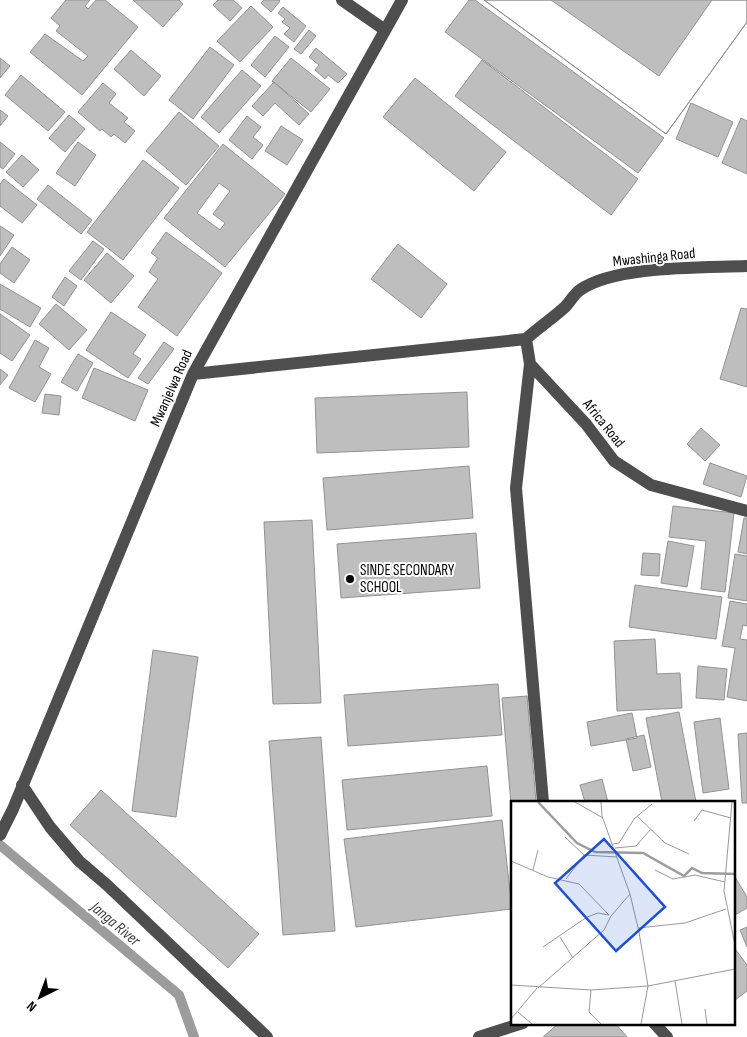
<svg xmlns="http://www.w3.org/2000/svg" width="747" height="1037" viewBox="0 0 747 1037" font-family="'Sofia Sans Condensed',sans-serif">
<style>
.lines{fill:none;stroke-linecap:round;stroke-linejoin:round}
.stream{stroke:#9c9c9c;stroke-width:10}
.building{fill:#bebebe;stroke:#929292;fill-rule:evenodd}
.minor{stroke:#4e4e4e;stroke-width:12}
.poi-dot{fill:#000;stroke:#fff;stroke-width:2}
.labels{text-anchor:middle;stroke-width:4;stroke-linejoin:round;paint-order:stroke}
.street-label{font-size:15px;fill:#000;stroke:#fff}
.poi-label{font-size:15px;fill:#000;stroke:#fff;text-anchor:start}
.water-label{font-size:16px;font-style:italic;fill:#3d3d3d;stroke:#fff}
.inset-river{fill:none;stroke:#9c9c9c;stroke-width:2.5}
.inset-road{fill:none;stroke:#999;stroke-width:1}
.view{fill:#1d4ed8;fill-opacity:0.15;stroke:#1d4ed8;stroke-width:2.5}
.inset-edge{fill:none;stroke:#000;stroke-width:2.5}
</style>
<rect width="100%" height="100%" fill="#fff"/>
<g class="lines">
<path class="stream" d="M0 845 179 995 194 1037"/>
</g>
<path class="building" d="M66 0H90L85 6 88 9 96 0H105L138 27 82 95 30 52 45 34 83 61 88 56 56 31 60 26 51 18Z
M133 0H179L183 4 163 27Z
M218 0H233L242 8 230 21 213 5Z
M264 0H279L280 1 271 12 261 3Z
M469 0H475L664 138 638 173 445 32Z
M484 0H551L659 76 712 0H747V22L666 134Z
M484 0H747V22L666 134Z
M251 6 273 27 240 62 217 41Z
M283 7 306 26 294 42 284 34 290 28 282 22 285 19 278 13Z
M309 30 316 36 301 54 294 49Z
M275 36 289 47 265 77 251 65Z
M210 47 234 65 193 119 169 100Z
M316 48 347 74 338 83 328 75 325 79 315 70 319 65 309 57Z
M131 50 161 76 144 96 114 69Z
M0 58 10 66 0 78Z
M291 58 330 89 311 112 272 81Z
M482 60 638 179 611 215 455 96Z
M242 70 261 86 219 133 201 117Z
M21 75 65 112 48 131 5 95Z
M415 78 506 152 474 191 383 117Z
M274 82 309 114 299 125 275 103 263 116 252 106Z
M103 83 116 94 109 103 128 118 124 122 135 131 125 143 114 134 111 137 102 129 100 131 78 112Z
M691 103 733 122 718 157 676 139Z
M0 110 8 116 0 126Z
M179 112 219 146 186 185 146 151Z
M69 115 85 129 65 152 49 138Z
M247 116 261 127 253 137 263 145 252 159 229 140Z
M741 118 747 121V174L722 163Z
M281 126 303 140 287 165 265 151Z
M0 142 15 154 3 169 0 167Z
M78 142 96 155 75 186 56 173Z
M223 144 285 194 225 267 164 218ZM219 183 230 191 213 214 225 223 220 230 197 213Z
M22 155 39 170 23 187 6 172Z
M143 160 179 188 123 260 87 232Z
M4 179 37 205 22 223 0 206V184Z
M48 185 92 220 81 234 37 199Z
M0 226 14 235 0 256Z
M166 232 222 273 177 336 138 307 158 279 149 272 158 258 151 253Z
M93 241 104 249 81 280 69 271Z
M398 244 447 284 421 318 371 279Z
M12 247 30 260 14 283 0 273V264Z
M107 253 134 276 111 303 84 280Z
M65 277 77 286 64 306 52 297Z
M0 284 41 308 30 327 0 309Z
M56 304 87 330 69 350 39 324Z
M741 308 747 309V387L720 379Z
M111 312 146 335 133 354 141 359 128 378 86 350Z
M0 314 30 335 12 361 0 353Z
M35 340 49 348 39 367 51 374 35 402 9 388Z
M164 342 174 349 148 384 138 378Z
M78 354 93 363 77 391 61 382Z
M94 368 148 390 135 421 82 398Z
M0 369 8 375 0 385Z
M467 392 469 447 317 453 315 398Z
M45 394 61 396 59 415 42 413Z
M701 428 720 445 705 461 687 444Z
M710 463 747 476 741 497 703 484Z
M469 466 473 518 327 530 323 478Z
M673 506 734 513 725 592 701 589 706 541 669 537Z
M744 518H747V554L738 552Z
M312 520 321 703 273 704 264 522Z
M476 533 480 588 341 598 337 544Z
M668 541 694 546 687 587 661 583Z
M643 553 660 554 659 576 641 575Z
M735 554 747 556V601L728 598Z
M635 585 722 597 716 639 629 627Z
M730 601 747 604V626L743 625 740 639 747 640V701L727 697 735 648 722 646Z
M655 639 657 674 680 673 682 708 617 711 614 641Z
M153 650 198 657 176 817 132 811Z
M698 666 727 669 724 700 696 698Z
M498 684 502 735 348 746 344 695Z
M527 696 536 802H512V816L502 698Z
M679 712 696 802H662L646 718Z
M632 713 637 738 591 746 587 722Z
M720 718 729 789 703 793 694 722Z
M747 733V803H742L738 734Z
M644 735 651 767 633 771 626 739Z
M321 737 335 931 283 935 269 741Z
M487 766 492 816 347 830 342 780Z
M602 779 608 802H585L580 785Z
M101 790 259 934 228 968 70 825Z
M502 820 512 909 356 927 344 839Z
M735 877 747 897V908L733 916Z
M747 927V947L740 930Z
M733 946 747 965V991L735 1000Z
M559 1023H615L627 1037H543Z"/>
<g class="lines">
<path class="minor" d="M342 0 385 30
M526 339 530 364 586 424 614 461 651 485 747 511
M526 339C538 328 553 318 565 307 570 302 574 294 580 290 615 265 704 268 747 266
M530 364 516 488 543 802
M193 374 526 339
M22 785 50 827 79 861 107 885 267 1037
M0 835 13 809 193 374 402 0
M654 1023 667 1037
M479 1037 523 1023"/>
</g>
<circle class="poi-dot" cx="350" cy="579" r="5"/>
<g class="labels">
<g class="street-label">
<text transform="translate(654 257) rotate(-6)" y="5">Mwashinga Road</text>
<text transform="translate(171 388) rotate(-66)" y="5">Mwanjelwa Road</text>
<text transform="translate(604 423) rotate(51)" y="5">Africa Road</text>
</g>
<g class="poi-label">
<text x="360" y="575">SINDE SECONDARY<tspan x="360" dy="17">SCHOOL</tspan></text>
</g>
<g class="water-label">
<text transform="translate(116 923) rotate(40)" y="6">Janga River</text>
</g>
</g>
<g transform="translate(511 801)">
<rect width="224" height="224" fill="#fff"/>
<path class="inset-river" d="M27 1 66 42 84 51 132 52 173 75 181 67 191 72 224 73"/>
<path class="inset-road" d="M64 1 92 17M90 1 91 15 119 93 128 131 137 185 130 223M221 1 213 90 224 144M126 15 154 42 178 53M183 20 191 9 220 17M54 36 73 54M102 43 108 42 123 18 141 3M104 47 125 45 139 29M0 60 37 76 68 83 98 114M22 69 27 49M144 69 162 78 184 74 214 81M55 78 73 54 106 56M100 115 119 93M127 127 174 122 215 108M49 136 62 157M32 146 76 116 87 112 98 114M164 180 171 223M0 184 80 189 137 185 224 168M27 187 93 129 100 115M80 189 78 211 90 223M194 208 196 223M7 211 21 223M0 218 26 187"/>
<path class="view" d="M93 38 154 106 105 150 44 82Z"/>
<rect width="224" height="224" class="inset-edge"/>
</g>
<g transform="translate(40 997) rotate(222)" stroke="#ffffff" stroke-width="4" paint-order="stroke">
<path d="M0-4L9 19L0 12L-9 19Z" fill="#000000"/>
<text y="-8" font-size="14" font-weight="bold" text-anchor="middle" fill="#000000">N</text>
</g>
</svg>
